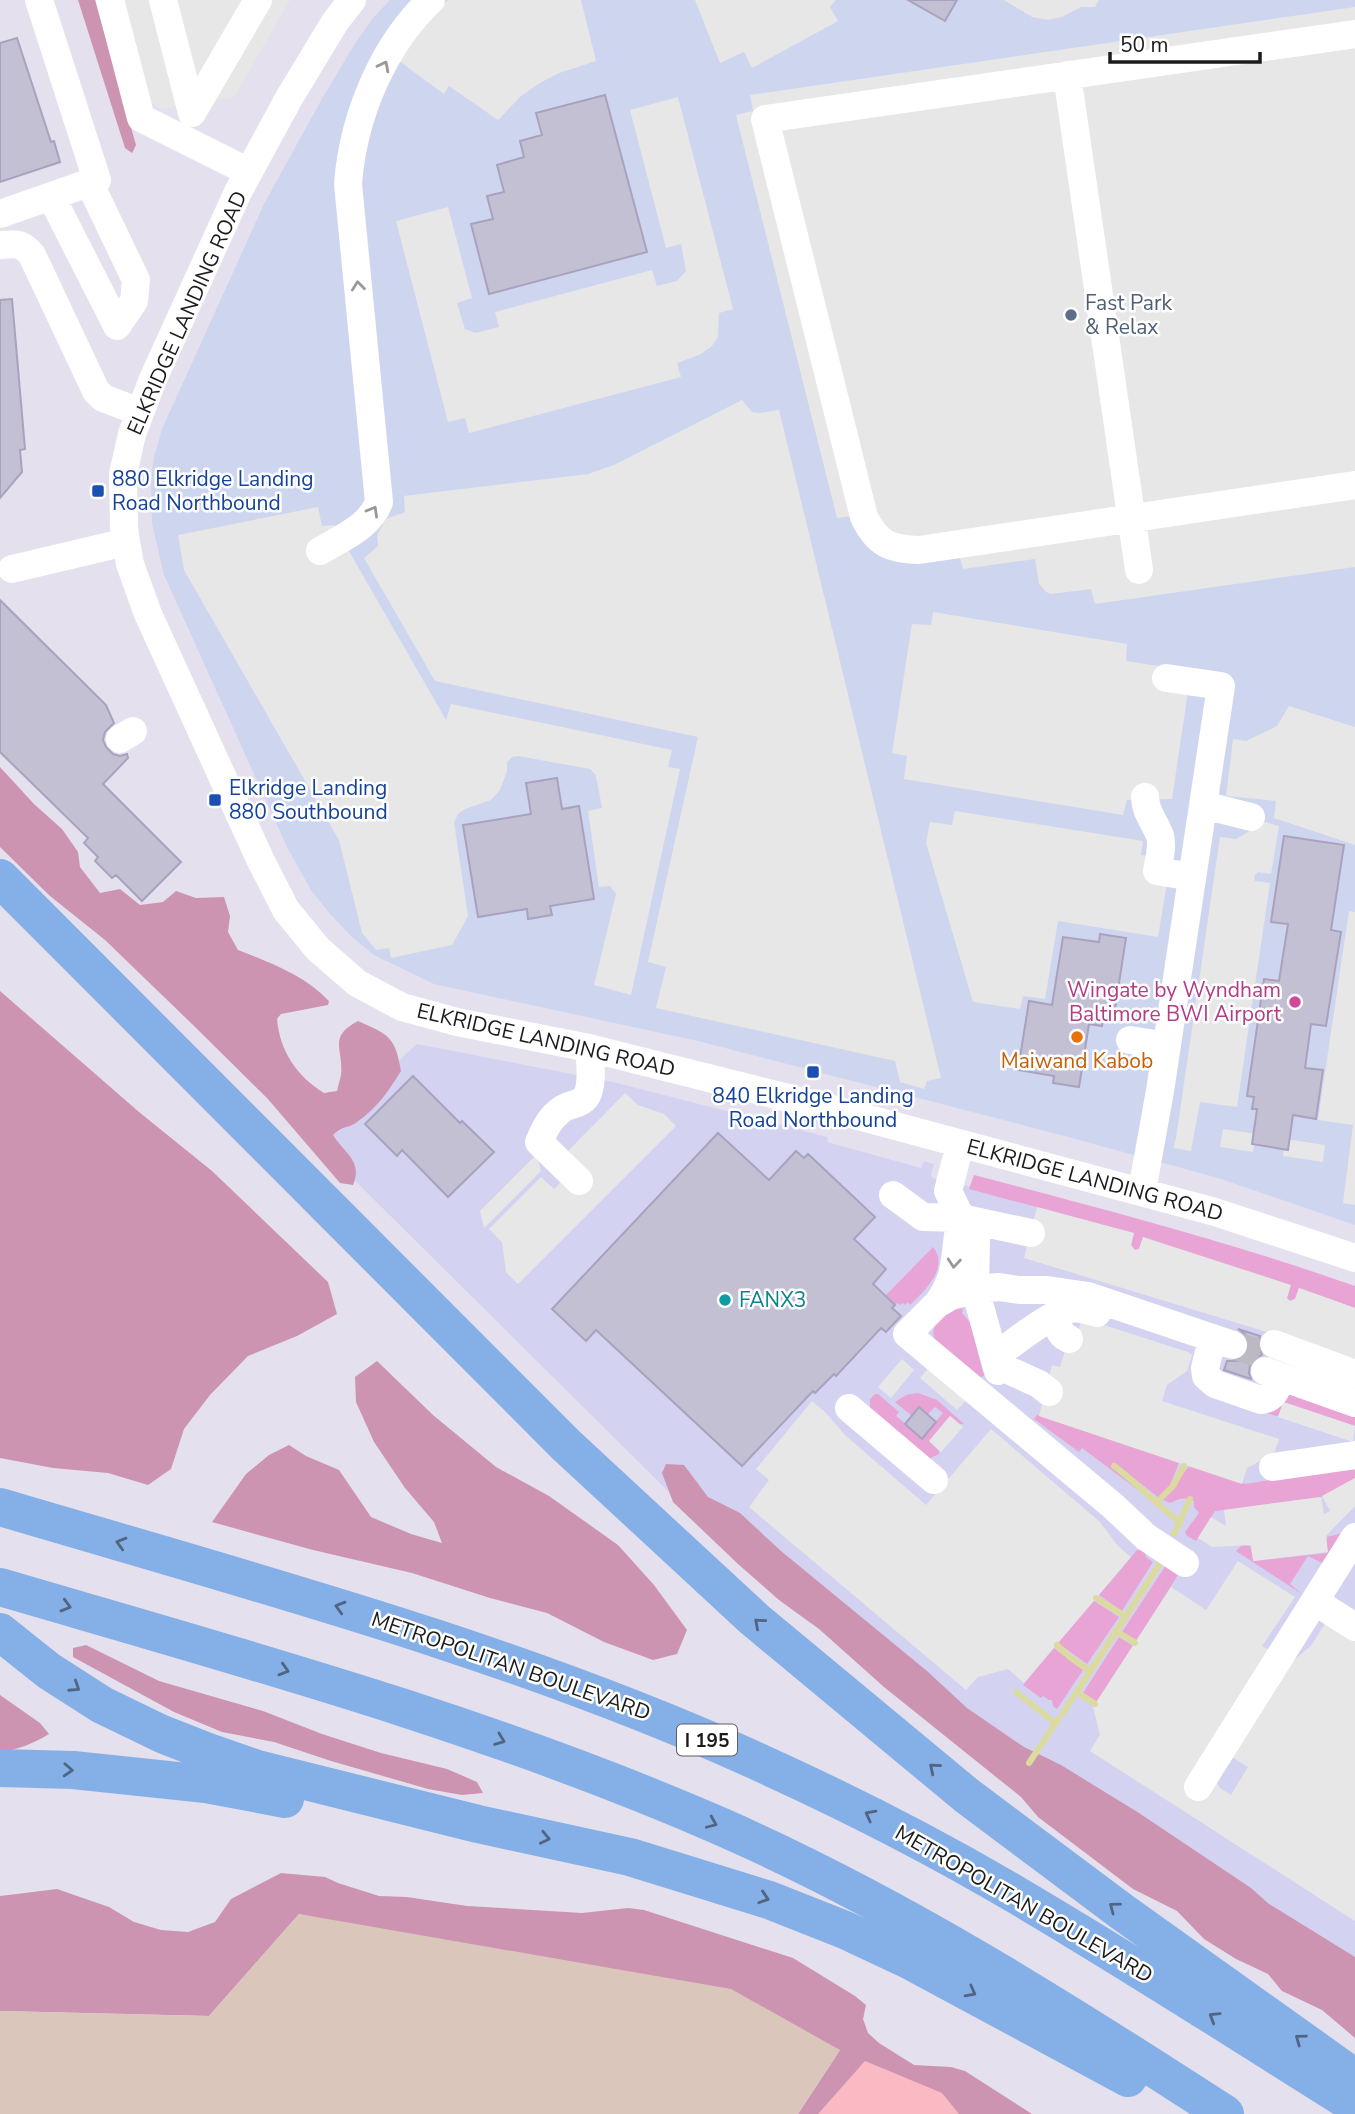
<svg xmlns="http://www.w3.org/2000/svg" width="1355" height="2114" viewBox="0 0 1355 2114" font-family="'Nunito Sans',sans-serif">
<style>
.commercial{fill:#ced5ef}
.military{fill:#d3d2f0}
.grass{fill:#e9a4d6}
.forest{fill:#cd94b2}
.wetland{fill:#dbc6bc}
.park{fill:#fabac4}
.parking{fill:#e7e7e7;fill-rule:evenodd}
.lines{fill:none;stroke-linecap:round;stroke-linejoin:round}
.stream{stroke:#dcdb9f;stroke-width:6}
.building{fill:#c4c0d3;stroke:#a8a2bf;stroke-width:2}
.minor-tunnel{stroke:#bdb9c3;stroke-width:28;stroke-dasharray:28 14;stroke-linecap:butt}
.minor{stroke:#fff;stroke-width:28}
.highway{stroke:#85afe7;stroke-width:38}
.oneway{stroke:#989898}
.oneway2{stroke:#506581}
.service-dot{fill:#5c6f8a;stroke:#fff;stroke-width:2.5}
.transit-dot{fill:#1a4fb4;stroke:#fff;stroke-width:2.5}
.hotel-dot{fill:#d1479c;stroke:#fff;stroke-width:2.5}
.food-dot{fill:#e8710a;stroke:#fff;stroke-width:2.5}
.culture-dot{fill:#0f9aa8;stroke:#fff;stroke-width:2.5}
.labels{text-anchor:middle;stroke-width:5;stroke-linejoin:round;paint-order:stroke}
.shield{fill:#fff;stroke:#5f5f5f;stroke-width:2}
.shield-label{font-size:19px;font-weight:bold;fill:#1b1b1b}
.service-label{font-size:21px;fill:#4e5e75;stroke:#fff;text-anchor:start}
.street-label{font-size:21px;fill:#1b1b1b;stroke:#fff}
.transit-label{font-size:21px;fill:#164399;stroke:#fff;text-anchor:start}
.hotel-label{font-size:21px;fill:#b23c85;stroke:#fff;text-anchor:end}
.food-label{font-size:21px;fill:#c56008;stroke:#fff}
.culture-label{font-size:21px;fill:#0d838f;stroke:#fff;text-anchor:start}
</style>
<rect width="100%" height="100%" fill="#e5e0ed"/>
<path class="commercial" d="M390 0H1355V1225L1218 1178 1061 1135 698 1041 434 984 374 955 352 937 330 914 311 890 287 847 164 575 152 524 151 481 154 457 162 429 264 204 319 104 354 45 373 18Z"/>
<path class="military" d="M417 1044 613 1082 828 1137 827 1142 921 1168 924 1161 934 1164 931 1174 932 1178 1001 1194 1355 1295V1984L1192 1878 673 1496 313 1139Z"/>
<path class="grass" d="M974 1175C1103 1209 1230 1242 1355 1286V1308L1299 1288 1295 1299 1290 1301 1287 1300V1296L1143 1237 1139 1249 1135 1250 1131 1248 1133 1233 969 1189Z
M933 1247C950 1268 924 1291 910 1305L908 1302 905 1305 903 1303 900 1305 897 1303 895 1305 886 1295Z
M958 1308 963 1309 962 1313 970 1322 983 1373 986 1374 980 1378 936 1343C927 1325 943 1314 958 1308Z
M1287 1391 1355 1409V1426L1284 1402 1279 1415 1276 1416 1254 1409Z
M918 1393 937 1400 964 1424H960L950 1416 929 1441 939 1451V1454L929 1459 870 1410V1399L875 1394H878L899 1412 896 1416 922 1438 943 1413 935 1407 927 1415 912 1416 895 1402 906 1395Z
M1037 1415 1179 1463 1170 1485 1159 1498 1116 1464 1113 1468 1143 1491 1142 1493 1082 1448 1079 1452 1034 1419Z
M1189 1466 1245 1484 1355 1467V1478L1321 1497 1215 1511 1196 1541 1187 1536 1185 1532 1199 1513 1194 1507V1501C1184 1496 1179 1499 1170 1503L1163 1500Z
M1339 1534 1341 1535 1322 1563 1308 1556 1290 1584 1302 1594 1236 1551 1242 1545 1250 1546 1254 1561 1327 1553V1537Z
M1137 1550H1144L1146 1557 1153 1562 1122 1611 1099 1595Z
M1166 1565 1178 1575 1137 1640 1122 1632Z
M1094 1601 1119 1617 1087 1664 1058 1643Z
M1119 1637 1133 1646 1097 1702 1083 1693Z
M1054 1648 1083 1670 1057 1709 1053 1706 1052 1700H1049L1043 1696 1041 1698 1023 1685Z"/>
<path class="forest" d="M78 0H95L136 145 132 153 125 148Z
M0 767 34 804 62 829 78 852 80 867 100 893 120 889 140 905 163 902 176 891 196 898 224 897 230 916 228 932 238 950C271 963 304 975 329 1001L328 1005 281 1014 277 1019C280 1052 297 1076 324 1093L337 1091C338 1086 340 1080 341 1075 344 1050 327 1037 358 1021 389 1035 395 1036 401 1071 388 1092 377 1108 357 1122 348 1129 345 1124 333 1135 345 1154 363 1161 353 1185L340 1183 267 1098 191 1023 105 940 50 896 0 847Z
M0 991 139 1112 212 1171 328 1282 337 1314 297 1336 248 1356 210 1395 184 1429 171 1469 148 1485 108 1473 53 1468 0 1458Z
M377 1361 433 1415 496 1467 549 1496 618 1545 654 1585 687 1630 677 1654 653 1660 604 1642 547 1613 490 1598 412 1573 313 1550 212 1522 246 1474 269 1455 289 1445 306 1456 339 1470 371 1517 411 1534 442 1543 434 1522 405 1488 374 1442 356 1402 355 1377Z
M666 1464 684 1465 708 1497 740 1513 781 1551 927 1671 967 1708 1024 1747 1061 1765 1139 1813 1251 1888 1269 1904 1355 1957V2038L1322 2010 1282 1991 1268 1974 1236 1959 1204 1939 1177 1911 1133 1889 1038 1817 1021 1797 884 1687 819 1629 779 1600 738 1564 673 1502 662 1473Z
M86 1645 159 1681 263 1711 322 1734 381 1753 447 1769 477 1782 483 1793 462 1795 428 1789 331 1761 274 1742 222 1732 174 1712 73 1657V1648Z
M0 1695 40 1723 49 1734C35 1743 17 1750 0 1752Z
M281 1873 325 1877 338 1883 379 1896 407 1897 467 1906 582 1913 628 1908 644 1910 793 1958 855 1996 866 2005 863 2019 868 2033 879 2043 914 2065 951 2067 965 2071 1032 2114H798L840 2050 299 1914 209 2016 0 2011V1896L57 1889 109 1907 134 1922 161 1930 188 1932 215 1922 231 1899Z"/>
<path class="wetland" d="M299 1914 731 1989 840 2050 798 2114H0V2011L209 2016Z"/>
<path class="park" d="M865 2061 942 2093 959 2114H818Z"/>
<path class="parking" d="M122 0H290L234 97 161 109 150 102Z
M448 0H581L596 61 559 73 540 83 521 96 498 120 449 86 444 94 399 61 430 16Z
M695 0H836L830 7 838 21 752 68 744 52 720 63Z
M1004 0H1099L1095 7H1081L1062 17 1048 20 1032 17Z
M1355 7V567L1095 604 1091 589 1051 594 1046 592 1039 584 1035 559 963 569 959 554 909 560 852 516 837 518 736 115 753 111 750 95Z
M678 97 733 309 719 313 718 337 711 347 699 355 677 363 681 377 469 433 465 418 448 422 396 221 448 207 472 298 457 303 465 329 475 333 499 327 495 312 652 270 657 286 677 281 686 271 681 244 666 248 630 110Z
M742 400 752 412 760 413 779 410 941 1078 927 1081 924 1089 900 1082 895 1061 656 1008 666 967 648 962 698 737 435 681 364 558 378 546 377 535 386 519 405 512 404 496 588 474 614 465Z
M318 507 322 526 334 525 446 720 451 704 672 750 668 767 680 769 631 995 594 985 616 894 610 886 599 887 588 811 602 808 597 781 595 774 590 769 518 756 512 757 507 762V771L500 790 491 800 465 809 458 814 454 822 468 916 452 945 391 958 389 948 376 950 362 933 339 840 184 570 178 535Z
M933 612 1127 644 1126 661 1191 671 1172 799 1127 800 1123 815 904 779 907 756 892 753 912 624 931 625Z
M1289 706 1355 727V845L1274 818 1276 801 1226 796 1233 739 1246 741 1277 726Z
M955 811 1143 841 1141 855 1171 859 1158 937 1058 921 1045 999 1023 996 1020 1009 973 1002 926 843 930 822 952 825Z
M1265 822 1279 826 1271 874 1258 872 1254 876 1255 881 1270 883 1237 1107 1200 1102 1191 1151 1173 1148 1176 1138 1220 837 1236 839Z
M1349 911 1355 912V1205L1343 1203 1353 1125 1318 1120Z
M625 1093 638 1105 664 1114 676 1126 518 1284 506 1272 502 1242 489 1229 541 1177 554 1189 580 1163 568 1151Z
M1223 1129 1256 1134 1253 1152 1220 1147Z
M1285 1139 1325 1145 1323 1162 1283 1156Z
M537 1154 541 1171 484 1228 480 1211Z
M1037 1207 1134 1233 1131 1245 1135 1250 1139 1249 1143 1237 1291 1285 1287 1298 1290 1301 1295 1299 1299 1288 1355 1308V1365L1270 1333 1024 1258Z
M1082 1318 1188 1352 1192 1355 1187 1371 1167 1385 1162 1401 1279 1439 1274 1454 1247 1468 1242 1484 1039 1416 1052 1365 1060 1367 1066 1348 1077 1335Z
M902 1359 914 1370 891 1398 878 1387Z
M931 1365 968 1398 957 1410 920 1378Z
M812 1401 825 1412 846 1436 926 1505 991 1429 1100 1522 1118 1546 1131 1557 1024 1683 1008 1669 978 1677 966 1690 749 1507 769 1480 756 1469Z
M1283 1402 1355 1426 1353 1442 1278 1417Z
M950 1416 963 1427 941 1452 929 1441Z
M1355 1478V1506L1326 1536 1328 1552 1253 1561 1251 1545 1212 1547 1198 1538 1211 1517 1226 1526 1224 1510 1321 1497 1324 1514 1330 1511 1322 1496Z
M1238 1561 1295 1597 1262 1646 1290 1663 1311 1646 1326 1622 1355 1640V1921L1090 1751 1100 1735 1093 1707 1171 1587 1206 1610ZM1230 1756 1248 1767 1231 1795 1220 1788 1217 1783Z"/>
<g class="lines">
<path class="stream" d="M1114 1466C1138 1484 1157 1505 1181 1523
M1156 1503 1173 1486 1184 1466
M1174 1534 1190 1499
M1096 1598 1126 1617
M1116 1631 1135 1643
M1057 1645 1071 1658 1090 1671
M1016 1692 1055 1723
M1077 1692 1095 1704
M1063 1713 1161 1562
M1029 1763 1059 1718"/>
</g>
<path class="building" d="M908 0H957L945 21Z
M17 38 51 142 54 141 60 162 0 182V43Z
M605 95 647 252 489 294 471 224 493 219 487 196 504 192 497 165 524 157 520 141 542 135 536 113Z
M12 299 25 449 20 450 22 472 0 498V300Z
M0 600 106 705 114 723 105 732 103 740 106 747 113 754 120 756 127 754 128 758 103 784 181 862 142 901 116 875 112 878 95 861 98 857 84 843 88 838 0 752Z
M557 778 562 809 579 806 594 899 550 906 552 915 528 919 527 909 478 917 463 825 531 814 526 783Z
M1284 836 1344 845 1331 930 1341 932 1326 1026 1311 1024 1305 1068 1323 1070 1316 1119 1293 1115 1288 1150 1252 1144 1257 1109H1252L1254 1097 1247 1096 1264 979 1279 981 1288 924 1271 922Z
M1100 934 1126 938 1114 1015 1105 1013 1102 1026 1089 1024 1079 1087 1053 1083 1054 1076 1018 1070 1029 1001 1052 1005 1063 937 1099 942Z
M413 1076 460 1123 462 1121 494 1152 448 1197 402 1150 397 1156 365 1124Z
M718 1133 769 1180 796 1151 804 1158 808 1154 875 1217 854 1239 886 1269 873 1284 895 1305 892 1308 901 1316 886 1332 881 1328 836 1376 834 1374 815 1393 813 1391 742 1466 596 1330 586 1341 552 1309Z
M1238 1329 1260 1336 1258 1346 1262 1355 1255 1358 1250 1365 1249 1373 1251 1379 1224 1370 1227 1361H1237L1244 1357 1248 1351 1249 1341 1245 1334Z
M919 1407 936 1422 922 1439 905 1424Z"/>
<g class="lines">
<path class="minor-tunnel" d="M1233 1345 1269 1357"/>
<path class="minor" d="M110 0 141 118 249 172
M163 0 192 113 258 0
M352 0 335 22 289 98 238 192 153 379 132 434 123 474 124 527 126 542 130 564 148 614 260 859 286 910 318 949 357 983 402 1007 457 1022 589 1048 832 1109 1215 1212 1355 1258
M1355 34 765 119 864 517C877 544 890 549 919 550L1355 485
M1067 75 1139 570
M51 196 117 326 134 301 136 280 89 182
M0 214 97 180 39 0
M0 245C16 244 21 242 32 255L96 391 103 398 140 412
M320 551C341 538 370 527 379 502L348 184C353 118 382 46 431 0
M12 569 126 542
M120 739 133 731
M1145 797C1145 812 1155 822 1160 836 1163 847 1159 860 1157 871L1192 877
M1203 805 1251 817
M1130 1040 1167 1046
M539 1142C545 1129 549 1119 561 1110 569 1103 583 1106 588 1093 593 1079 590 1062 589 1048
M539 1142 579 1181
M960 1144 948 1191 961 1218 971 1230 976 1241 975 1289 998 1371
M1142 1191 1160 1091 1221 686 1166 678
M893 1195 923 1217 961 1218 1031 1233
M937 1304C960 1273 953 1253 961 1218
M1060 1312C1057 1323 1057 1334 1069 1339
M1274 1344 1355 1374
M1209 1352 1205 1368 1206 1376 1215 1384 1261 1400C1274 1399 1277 1388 1282 1377
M1265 1371 1355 1403
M1049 1392 1039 1384 1006 1369 996 1359C1004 1347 1055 1312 1069 1309 1079 1307 1088 1310 1097 1313
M849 1408 934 1480
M1273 1467 1355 1455
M1185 1563 1146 1537 1113 1506 907 1334 937 1304 951 1296 975 1289 999 1287 1019 1290H1047L1088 1296 1233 1345
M1316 1602 1355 1627
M1198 1787 1355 1537"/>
<path class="highway" d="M0 878 566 1445 754 1619 966 1795 1121 1911 1355 2078
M0 1507C253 1582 510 1650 752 1759 843 1800 932 1845 1018 1896 1132 1963 1243 2035 1355 2105
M0 1587C243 1658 489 1725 722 1827 899 1905 1063 2009 1225 2114
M0 1632 49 1671 102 1705 162 1734 208 1752 257 1769 478 1824 630 1857 769 1900 845 1930 909 1960 1128 2078
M0 1768 73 1770 206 1784 285 1799"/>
</g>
<defs><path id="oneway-chevron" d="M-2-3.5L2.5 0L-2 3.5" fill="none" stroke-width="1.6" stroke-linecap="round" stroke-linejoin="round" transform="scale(1.75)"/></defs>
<g class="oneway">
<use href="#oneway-chevron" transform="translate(384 66) rotate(-63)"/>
<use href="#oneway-chevron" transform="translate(358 286) rotate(-96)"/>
<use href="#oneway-chevron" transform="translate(373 511) rotate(-60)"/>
<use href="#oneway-chevron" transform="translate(954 1263) rotate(95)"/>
</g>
<g class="oneway2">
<use href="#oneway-chevron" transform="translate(121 1543) rotate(-164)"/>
<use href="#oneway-chevron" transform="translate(66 1606) rotate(16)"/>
<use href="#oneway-chevron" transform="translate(340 1607) rotate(-164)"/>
<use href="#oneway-chevron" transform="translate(759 1623) rotate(-139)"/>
<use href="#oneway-chevron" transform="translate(284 1670) rotate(17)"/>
<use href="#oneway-chevron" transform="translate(75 1687) rotate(33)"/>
<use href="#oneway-chevron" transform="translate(500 1740) rotate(21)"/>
<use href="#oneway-chevron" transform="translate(934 1768) rotate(-140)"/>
<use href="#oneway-chevron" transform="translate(68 1770) rotate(3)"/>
<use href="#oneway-chevron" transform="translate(870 1815) rotate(-152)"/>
<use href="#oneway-chevron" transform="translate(712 1823) rotate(23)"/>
<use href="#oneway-chevron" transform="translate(545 1838) rotate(12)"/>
<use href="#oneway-chevron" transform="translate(764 1898) rotate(18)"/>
<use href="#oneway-chevron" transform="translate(1114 1907) rotate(-143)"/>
<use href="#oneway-chevron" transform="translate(971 1992) rotate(28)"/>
<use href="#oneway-chevron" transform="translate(1214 2017) rotate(-148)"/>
<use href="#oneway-chevron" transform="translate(1300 2039) rotate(-144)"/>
</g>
<circle class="service-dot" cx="1071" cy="315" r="7"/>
<g class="transit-dot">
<rect x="91" y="484" width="14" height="14" rx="3.5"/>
<rect x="208" y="793" width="14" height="14" rx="3.5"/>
<rect x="806" y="1065" width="14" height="14" rx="3.5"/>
</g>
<circle class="hotel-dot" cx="1295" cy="1002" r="7"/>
<circle class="food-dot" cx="1077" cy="1037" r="7"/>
<circle class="culture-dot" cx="725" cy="1300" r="7"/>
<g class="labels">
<rect class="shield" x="677" y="1724.5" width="60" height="31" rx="5"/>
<g class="shield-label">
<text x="707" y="1747">I 195</text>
</g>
<g class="service-label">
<text x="1085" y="310">Fast Park<tspan x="1085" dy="24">&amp; Relax</tspan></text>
</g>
<g class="street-label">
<text transform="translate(187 313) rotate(-66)" y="7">ELKRIDGE LANDING ROAD</text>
<text transform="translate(546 1040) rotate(13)" y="7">ELKRIDGE LANDING ROAD</text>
<text transform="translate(1095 1180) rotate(15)" y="7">ELKRIDGE LANDING ROAD</text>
<text transform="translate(511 1666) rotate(19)" y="7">METROPOLITAN BOULEVARD</text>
<text transform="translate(1024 1904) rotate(30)" y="7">METROPOLITAN BOULEVARD</text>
</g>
<g class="transit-label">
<text x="112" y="486">880 Elkridge Landing<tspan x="112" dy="24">Road Northbound</tspan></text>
<text x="229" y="795">Elkridge Landing<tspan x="229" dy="24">880 Southbound</tspan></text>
<text x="813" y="1103" text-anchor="middle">840 Elkridge Landing<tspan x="813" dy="24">Road Northbound</tspan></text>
</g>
<g class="hotel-label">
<text x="1281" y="997">Wingate by Wyndham<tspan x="1281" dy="24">Baltimore BWI Airport</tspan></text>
</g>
<g class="food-label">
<text x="1077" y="1068">Maiwand Kabob</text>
</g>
<g class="culture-label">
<text x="739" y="1307">FANX3</text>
</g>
</g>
<path d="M1110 52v10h150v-10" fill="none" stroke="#1b1b1b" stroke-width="3.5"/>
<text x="1120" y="52" font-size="21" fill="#1b1b1b" stroke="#ffffff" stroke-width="5" paint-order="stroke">50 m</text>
</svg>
